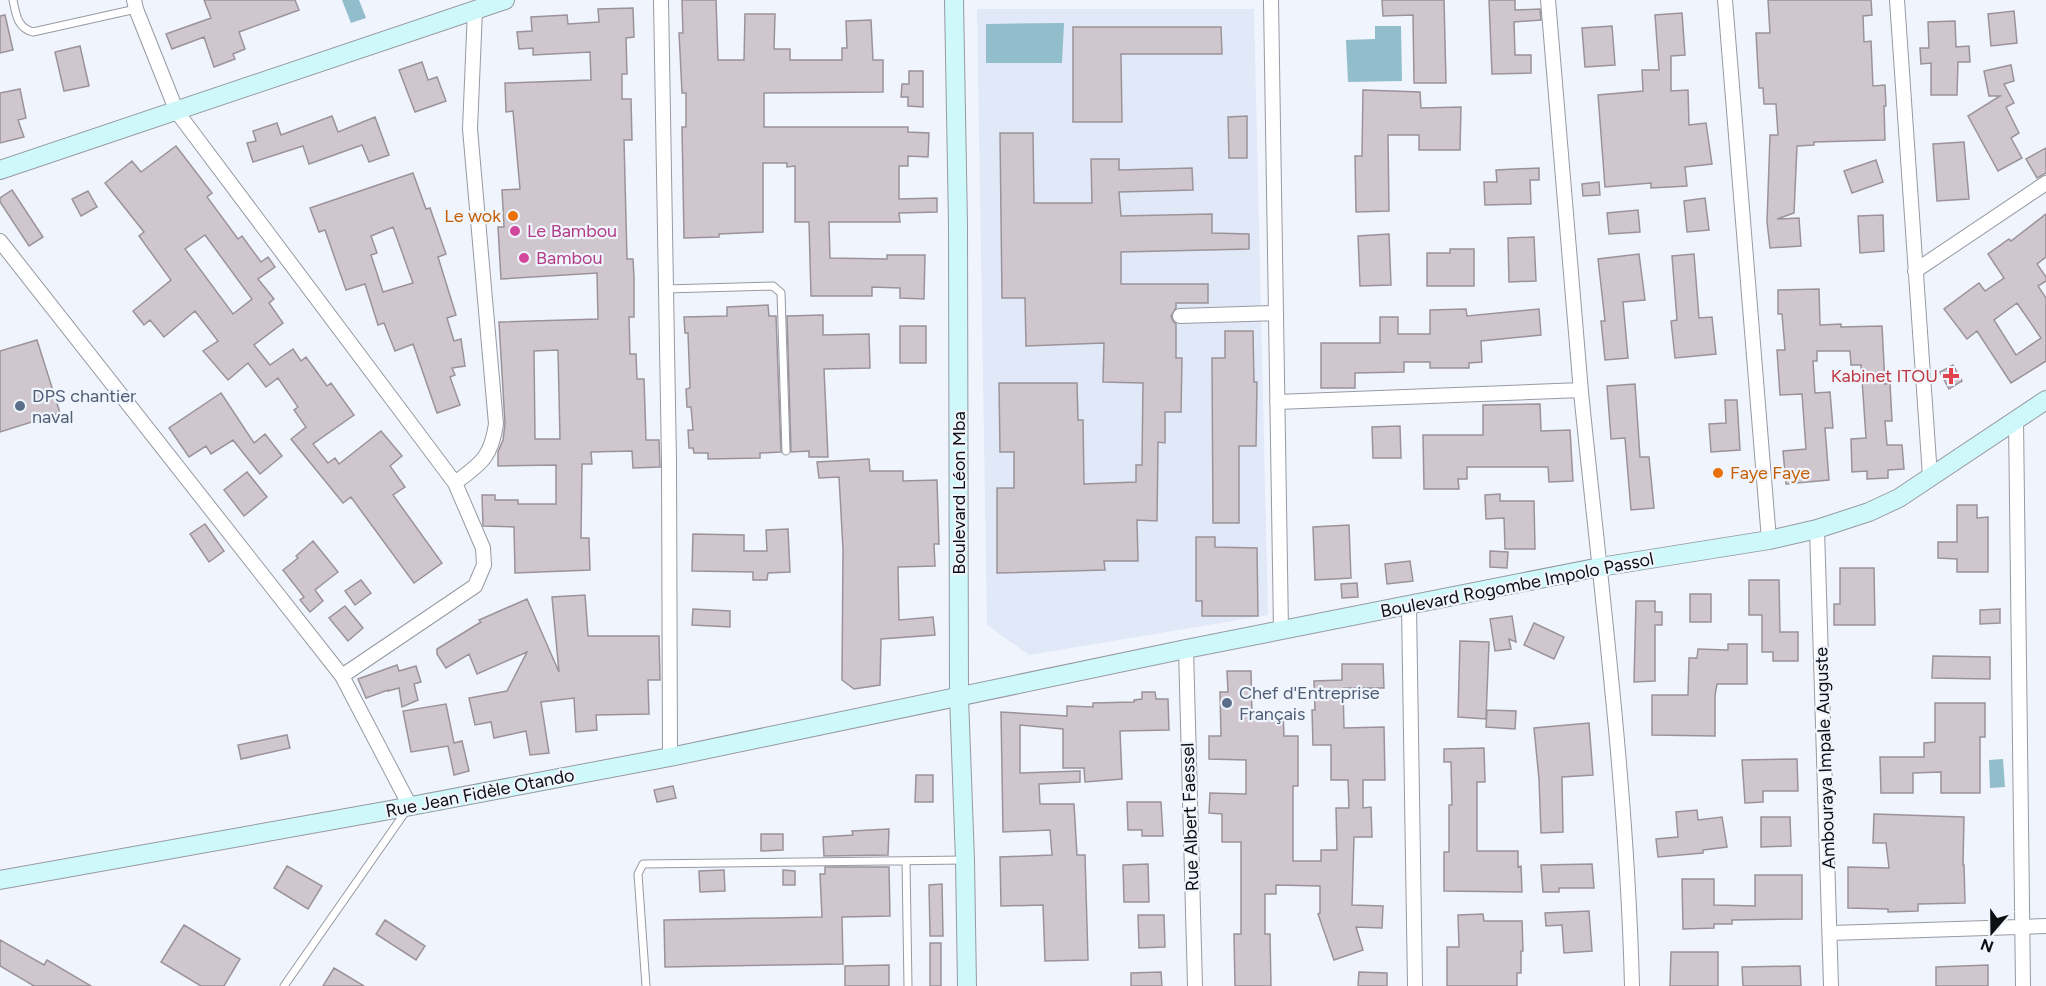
<svg xmlns="http://www.w3.org/2000/svg" width="2046" height="986" viewBox="0 0 2046 986" font-family="Figtree,sans-serif">
<style>
.built{fill:#e1e8f7}
.water{fill:#92bdcb}
.building{fill:#cfc7cd;stroke:#9b9399;stroke-width:1.5;fill-rule:evenodd}
.lines{fill:none;stroke-linecap:round;stroke-linejoin:round}
.lane-casing{stroke:#979aa2;stroke-width:9}
.street-casing{stroke:#979aa2;stroke-width:16}
.secondary-casing{stroke:#979aa2;stroke-width:20}
.lane{stroke:#fff;stroke-width:7}
.street{stroke:#fff;stroke-width:14}
.secondary{stroke:#cef8f9;stroke-width:18}
.food-dot{fill:#e8710a;stroke:#f0f4fd;stroke-width:2}
.hotel-dot{fill:#d1479c;stroke:#f0f4fd;stroke-width:2}
.health-dot{fill:#e0444e;stroke:#f0f4fd;stroke-width:2}
.service-dot{fill:#5c6f8a;stroke:#f0f4fd;stroke-width:2}
.labels{text-anchor:middle;stroke-width:4.5;stroke-linejoin:round;paint-order:stroke}
.food-label{font-size:18px;fill:#c56008;stroke:#f0f4fd;text-anchor:end}
.hotel-label{font-size:18px;fill:#b23c85;stroke:#f0f4fd;text-anchor:start}
.health-label{font-size:18px;fill:#be3a42;stroke:#f0f4fd;text-anchor:end}
.service-label{font-size:18px;fill:#4e5e75;stroke:#f0f4fd;text-anchor:start}
.street-label{font-size:18px;fill:#0e0f12;stroke:#f0f4fd}
</style>
<rect width="100%" height="100%" fill="#f0f4fd"/>
<path class="built" d="M977 9H1254L1268 615 1029 655 987 625Z"/>
<path class="water" d="M342 0H359L366 18 351 23Z
M1064 23 1062 63H986V24Z
M1375 26H1401L1402 81 1348 82 1346 40 1375 39Z
M2003 759 2005 787 1990 788 1989 760Z"/>
<path class="building" d="M204 0H295L299 10 239 32 245 49 233 54 235 59 214 67 204 37 172 49 166 34 211 18Z
M682 0H716L718 60H744L745 14H775L774 49H790V60H842V48H847L846 21 871 20 873 60H883V92L764 93V127H908V132L929 133 928 157 908 156V166H899V199L937 198V212L899 213 900 222H829L830 258 887 259V255H925L924 299 900 298V288L872 287V296H811L809 222H795V166L787 167V163H763V232L719 234V237L684 238 682 127H686V93H682L680 52 679 33H683Z
M1382 0H1444L1446 83H1414L1413 15 1383 16Z
M1489 0H1515V10L1540 9 1541 20 1514 22 1515 55H1531V73L1492 74Z
M1768 0H1871L1872 15 1863 16 1864 42 1871 41 1873 86 1885 85 1886 106H1884L1885 140 1814 142V145L1797 146 1794 213 1777 219 1799 218 1801 246 1770 248 1767 222 1770 135H1778L1776 104H1764L1763 88H1759L1756 33H1770Z
M633 8 634 37 626 38 627 74H622V99H631L632 140H624L627 259H633L634 278V317H629L630 354H636L637 379H644L646 440H659L660 467 633 468 632 451 591 452 592 464H582L581 538H589L590 570 515 573 514 527 483 526 482 495H495V500H518V504H556V465L498 466V452L503 440 505 424 499 322 598 319 597 273 501 279 498 227H504L502 190 520 189 513 111 506 112 505 83 591 80 590 52 533 55V48L519 49 517 32 532 31 531 17 567 15 568 24 599 22 598 9ZM558 350 560 439H535L534 351Z
M2014 11 2017 43 1991 46 1988 14Z
M1682 13 1685 55 1671 56V91L1688 90 1689 125 1706 123 1712 164 1685 167 1687 186 1651 188V183L1605 187 1598 95 1643 91 1642 70H1659L1655 15Z
M5 15 13 50 0 53V16Z
M1955 21 1956 47 1969 46 1970 62H1958L1957 95H1931V63L1921 64 1920 48H1929L1928 22Z
M1612 26 1615 65 1585 67 1582 28Z
M1073 27H1221L1222 54H1121L1122 122H1073Z
M80 46 89 86 64 91 55 52Z
M422 62 428 80 437 77 446 101 415 112 399 70Z
M2011 65 2014 81 2004 84 2014 103 2006 107 2019 133 2011 138 2022 158 1998 171 1968 116 2000 96H1989L1984 71Z
M909 71H923V107L908 106V97H901L902 84H909Z
M20 89 26 118 18 120 24 137 0 143V93Z
M1363 90 1420 92 1421 108 1461 107 1460 150H1419V135H1388L1389 211 1356 212 1355 156H1362Z
M332 116 338 132 375 117 389 155 369 162 362 145 309 164 303 146 253 162 247 143 256 141 253 131 277 123 281 135Z
M1247 116V158H1229L1228 117Z
M1000 133H1033L1034 203H1092L1091 159H1119V170L1192 168 1193 190 1119 192 1121 216 1212 214V233L1249 234V249L1121 252V284H1208V303H1176V308L1171 316 1173 321 1176 324V358H1182L1181 412H1165V443L1158 442 1157 521 1137 520 1138 561H1104L1105 570 997 573V488H1014V452H1000L999 383H1077L1078 420H1083L1084 484 1136 482V465H1142L1143 383 1103 382 1104 343 1026 346 1025 298H1002Z
M1964 142 1969 199 1937 201 1933 144Z
M176 146 212 193 207 197 238 239 242 236 261 262 268 257 275 267 258 279 274 299 269 303 283 323 254 345 270 365 293 349 301 361 306 357 327 386 331 383 354 415 313 444 328 463 335 458 339 464 381 431 402 456 390 466 405 487 393 495 442 563 414 583 351 497 343 503 291 439 306 427 294 410 298 407 278 378 266 387 248 363 228 380 203 351 218 341 195 311 164 337 150 320 144 325 133 311 171 280 139 236 144 232 105 183 132 161 141 172ZM205 235 252 299 233 314 185 249Z
M2046 148V173L2037 178 2026 159Z
M1876 160 1883 182 1852 193 1844 171Z
M1539 168V180H1530L1531 204 1485 205 1484 182H1497L1496 170Z
M413 173 426 209 430 208 446 254 438 257 456 315 447 318 454 341 461 339 465 366 452 368 455 375 450 377 460 405 437 413 413 344 395 351 384 323 378 325 365 284 346 290 325 230 319 232 310 208ZM393 227 413 283 383 292 371 255 377 253 371 236Z
M1599 182 1600 195 1583 196 1582 184Z
M12 190 43 237 29 246 0 202V198Z
M88 191 97 207 81 216 72 199Z
M1705 198 1709 230 1687 232 1684 201Z
M1638 210 1640 232 1609 234 1607 213Z
M2046 214V257L2037 264 2046 277V281L2038 286 2046 298V361L2011 383 1977 331 1967 339 1944 309 1979 283 1985 291 2004 278 1988 254 2009 239 2011 241ZM2017 303 2041 338 2016 355 1994 320Z
M1883 215 1884 251 1860 253 1858 216Z
M1389 234 1391 285 1360 286 1358 236Z
M1534 237 1536 281 1509 282 1508 238Z
M1450 249H1474V286H1427V253H1450Z
M1639 254 1645 300 1623 302 1628 358 1605 360 1601 321H1605L1598 259Z
M1694 254 1699 318 1712 317 1716 354 1675 358 1671 321 1677 320 1672 256Z
M1819 289 1820 325 1841 324V327L1882 326 1885 384 1890 383 1892 421H1885L1887 445H1902L1904 469 1888 470V478L1867 479V471L1852 472 1851 439 1866 438 1861 365H1851L1850 351H1817V361H1813L1815 393 1830 392 1833 428H1825L1829 480 1786 484 1783 451 1806 449 1802 394 1780 395 1777 350H1785L1782 314H1778V290Z
M768 305 769 316H776L781 452 760 453V458L708 459V453H694L693 448H689L688 430H693L691 407H687L686 389 690 388 689 360 688 333H685L684 317 727 316V307Z
M1466 309 1467 316 1539 309 1541 335 1481 341 1482 362 1469 363V368H1430V362H1404V372L1355 373V388H1321V343H1380V317H1398V334H1430V310Z
M823 315V335L869 334 870 368 824 369 828 457H809V451L791 452 787 316Z
M900 326H926V363H900Z
M1225 331H1253L1254 382H1257L1256 446H1239V523H1213L1212 358H1225Z
M37 340 60 413 0 432V351Z
M1953 365 1962 381 1949 389 1940 372Z
M1635 384 1640 457H1649L1654 508 1631 510 1625 438 1611 439 1607 386Z
M221 393 254 443 265 434 282 456 260 474 233 440 211 454 206 446 189 457 169 428Z
M1725 400H1737L1740 450 1711 452 1709 424 1726 423Z
M1540 404 1541 431 1570 430 1573 481 1549 482 1548 467H1467V479H1458L1459 489H1424L1423 435H1483V405Z
M1400 426 1401 458H1373L1372 427Z
M869 459 870 471H903V481L937 480 939 544H934L935 566 898 567 899 620 933 617 935 635 881 639 880 685 854 689 842 680 843 549 839 477 819 478 817 462Z
M247 472 267 497 244 516 224 490Z
M1500 494V501H1534L1535 549H1505L1504 518 1486 519 1485 495Z
M1957 505H1977V518L1988 517V572H1957V559L1938 558V542H1957Z
M205 524 224 551 209 562 190 534Z
M1349 525 1351 578 1315 580 1313 527Z
M788 529 790 572 768 573 767 580H753V572L692 571 693 534 744 535V551H767L766 530Z
M1196 537H1215V547L1257 548 1258 616H1202V601H1196Z
M313 541 338 572 315 590 323 601 310 612 300 600 304 597 283 570 298 558 296 556Z
M1490 551 1508 552 1507 568 1490 567Z
M1410 561 1413 581 1387 584 1385 564Z
M1840 568H1874L1875 625H1834V604H1840Z
M361 580 371 593 355 605 345 591Z
M1749 580H1779L1780 632H1798V661H1773V652H1762V615H1749Z
M1357 583 1358 597 1342 598 1341 584Z
M1690 594H1711V622H1690Z
M585 595 588 636H659L660 680H648L649 714 596 715 597 730 576 732 574 698 541 702 549 753 530 755 526 731 494 738 491 722 475 725 469 698 507 691 527 652 477 674 469 654 446 668 437 654V649L481 622 479 620 527 599 559 672 552 597Z
M1636 601H1655V612H1662V625H1655V681L1634 682Z
M345 606 363 628 348 641 329 618Z
M693 609 730 611V627L692 625Z
M2000 609V623L1980 624V610Z
M1512 616 1516 642 1509 639 1511 649 1495 651 1490 619Z
M1534 623 1564 637 1554 659 1524 645Z
M1460 641 1489 642 1486 719 1458 717Z
M1728 644H1747V684H1717L1715 695V736L1652 735V695H1688L1689 658H1697L1698 649 1728 650Z
M1933 656 1990 657V679L1932 678Z
M1342 664H1383L1384 688H1343L1344 728 1384 727 1385 780H1363V808L1371 807 1372 837H1354L1352 905 1383 906 1382 928 1356 927 1363 950 1334 960 1318 914 1320 913V886L1276 885V894H1265V934H1270L1271 986H1235L1234 934H1241V842H1222V814L1209 813 1210 793 1246 794V760L1209 759V736H1221L1220 692H1228L1227 671H1251L1252 714 1283 713 1284 736H1298V786H1293V861H1321V850H1337L1336 808H1349L1348 780H1331V745H1313L1312 710H1315L1314 681 1342 680Z
M397 665 399 671 416 666 421 682 414 684 418 700 402 707 399 688 388 691V690L366 698 358 679Z
M1142 692H1155L1156 699H1168L1169 730 1120 731 1122 779 1085 782 1084 768H1063V729L1020 725V773L1080 771V782L1039 784 1040 804H1074L1077 855H1085L1088 960 1045 961 1043 905 1001 906 1000 857 1052 855 1050 830 1003 832 1001 712 1067 716V706L1093 707V703L1134 702V700L1142 699Z
M1935 703H1985V737H1980V793H1941V772L1913 773V793H1881L1880 757H1924V743L1935 742Z
M446 704 454 743 462 741 469 771 454 775 448 746 411 752 403 711Z
M1487 710 1516 711 1515 729 1486 727Z
M1589 723 1593 775 1562 777 1563 832 1541 833 1539 779 1534 728Z
M287 735 290 748 241 759 238 745Z
M1484 748 1485 782H1477V851H1518V867L1521 866 1522 892 1444 891V852H1449V805H1452L1451 762H1444V749Z
M1797 759 1798 791H1763V802L1745 803 1742 760Z
M916 775H933V802H915Z
M673 786 676 798 657 802 654 790Z
M1127 802H1161L1163 836H1142V830H1128Z
M1697 810 1698 820 1722 817 1727 847 1703 850V853L1658 857 1656 839 1678 837 1676 812Z
M1874 814 1964 817 1963 865H1964L1965 903 1918 904V911L1888 912V909L1848 908V867L1889 868 1886 843H1873Z
M1761 817H1790L1791 846 1761 847Z
M889 829 888 855 824 856 823 837 853 835 852 831Z
M761 834H783V850L761 851Z
M1148 864 1149 902H1124L1123 865Z
M1592 864 1594 888H1559V892H1543L1541 865Z
M287 866 322 886 308 909 274 888Z
M825 867H889L890 916 842 917 843 964 665 967 664 920 822 917 820 874H825Z
M724 870 725 891 700 892 699 871Z
M783 870 795 871V885H783Z
M1755 875H1802V919L1732 920V924H1714V928L1683 929 1682 879H1714V905L1755 906Z
M942 884 943 936H930L929 885Z
M1589 911 1592 951 1564 953 1562 925 1546 926 1545 913Z
M1483 914 1484 921H1522L1523 951H1521V973H1517V986H1447V947H1459L1458 915Z
M1138 915H1164L1165 947 1139 948Z
M385 920 425 946 416 960 376 934Z
M184 925 240 959 224 986H201L161 962Z
M0 940 44 965 47 960 91 986H34L0 966Z
M930 943H941V986H930Z
M1671 952H1718V986H1670Z
M889 965V986H845V966Z
M1988 965V986H1936V967Z
M1800 966 1801 986H1743L1742 967Z
M334 968 364 986H323Z
M1161 972 1162 986H1131V973Z
M1359 972 1387 973V986H1358Z"/>
<g class="lines">
<defs>
<path id="lane" d="M13 0C16 14 17 28 33 32L136 9
M666 289 773 286 781 293 786 451
M906 861 908 986
M284 986 406 811
M646 986 638 874 643 864 965 860"/>
<path id="street" d="M134 0 136 9 177 112 455 483 483 548 484 565 475 586 342 676
M661 0 669 461 670 757
M1271 0 1281 630
M1548 0C1559 130 1569 261 1581 392 1601 589 1627 787 1632 986
M1725 0 1769 540
M1897 0 1930 476
M0 241 342 676 410 806
M1915 271 2046 183
M1180 316 1276 313
M1277 402 1581 390
M2016 420 2023 986
M455 483C481 463 491 458 496 424L470 129 475 10
M1817 529 1831 986
M1409 606 1415 986
M1186 649 1195 986
M1831 933 2046 926"/>
<path id="secondary" d="M954 0 958 225 959 697 965 860 967 986
M0 170 505 0
M0 880 390 810 670 757 1186 649 1600 567 1769 540 1817 529 1869 512 1899 498 2046 400"/>
</defs>
<use href="#lane" class="lane-casing"/>
<use href="#street" class="street-casing"/>
<use href="#secondary" class="secondary-casing"/>
<use href="#lane" class="lane"/>
<use href="#street" class="street"/>
<use href="#secondary" class="secondary"/>
</g>
<g class="food-dot">
<circle cx="513" cy="216" r="6"/>
<circle cx="1718" cy="473" r="6"/>
</g>
<g class="hotel-dot">
<circle cx="515" cy="231" r="6"/>
<circle cx="524" cy="258" r="6"/>
</g>
<path class="health-dot" d="M1948 367h6v6h6v6h-6v6h-6v-6h-6v-6h6z"/>
<g class="service-dot">
<circle cx="20" cy="406" r="6"/>
<circle cx="1227" cy="703" r="6"/>
</g>
<g class="labels">
<g class="food-label">
<text x="501" y="222">Le wok</text>
<text x="1730" y="479" text-anchor="start">Faye Faye</text>
</g>
<g class="hotel-label">
<text x="527" y="237">Le Bambou</text>
<text x="536" y="264">Bambou</text>
</g>
<g class="health-label">
<text x="1938" y="382">Kabinet ITOU</text>
</g>
<g class="service-label">
<text x="32" y="402">DPS chantier<tspan x="32" dy="21">naval</tspan></text>
<text x="1239" y="699">Chef d'Entreprise<tspan x="1239" dy="21">Français</tspan></text>
</g>
<g class="street-label">
<text transform="translate(959 493) rotate(-90)" y="6">Boulevard Léon Mba</text>
<text transform="translate(1517 585) rotate(-11)" y="6">Boulevard Rogombe Impolo Passol</text>
<text transform="translate(1825 758) rotate(-92)" y="6">Ambouraya Impale Auguste</text>
<text transform="translate(480 793) rotate(-11)" y="6">Rue Jean Fidèle Otando</text>
<text transform="translate(1190 817) rotate(-92)" y="6">Rue Albert Faessel</text>
</g>
</g>
<g transform="translate(1992 932) rotate(200)" stroke="#f0f4fd" stroke-width="4.5" paint-order="stroke">
<path d="M0-4.5L10 22L0 15L-10 22Z" fill="#0e0f12"/>
<text y="-9" font-size="16" font-weight="bold" text-anchor="middle" fill="#0e0f12">N</text>
</g>
</svg>
